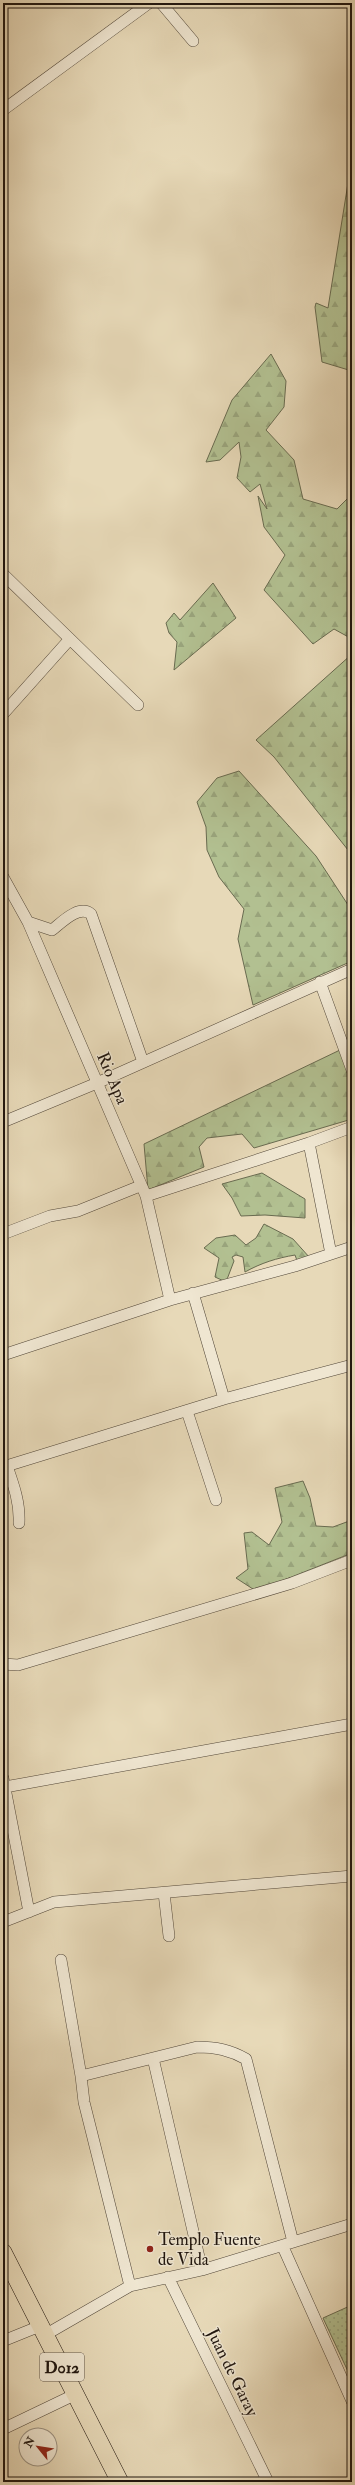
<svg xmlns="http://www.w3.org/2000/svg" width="355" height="2485" viewBox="0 0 355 2485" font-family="'IM FELL Double Pica',serif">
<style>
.forest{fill:url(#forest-firs);stroke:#696b50}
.park{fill:url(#park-dots);stroke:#696b50}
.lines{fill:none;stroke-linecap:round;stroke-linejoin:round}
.street-casing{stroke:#524739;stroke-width:12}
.primary-casing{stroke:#20160f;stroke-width:18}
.street{stroke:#efe6d1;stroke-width:11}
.primary{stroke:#e7d9b8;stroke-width:17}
.poi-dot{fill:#8f2418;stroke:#efe6d1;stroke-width:1.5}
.labels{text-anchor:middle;stroke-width:3;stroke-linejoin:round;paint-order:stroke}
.shield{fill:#efe6d1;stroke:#5e5449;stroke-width:1}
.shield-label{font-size:16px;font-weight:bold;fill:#20160f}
.street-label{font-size:17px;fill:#20160f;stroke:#efe6d1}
.poi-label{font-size:17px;fill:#20160f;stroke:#efe6d1;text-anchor:start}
</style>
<defs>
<pattern id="forest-firs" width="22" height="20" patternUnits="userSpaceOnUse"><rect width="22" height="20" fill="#b2c091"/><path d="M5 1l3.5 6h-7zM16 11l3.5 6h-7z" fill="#99a47c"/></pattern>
<pattern id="park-dots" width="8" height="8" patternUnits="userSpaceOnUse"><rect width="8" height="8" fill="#b2c091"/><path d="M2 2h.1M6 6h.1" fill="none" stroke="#99a47c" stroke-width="1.8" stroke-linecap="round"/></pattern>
</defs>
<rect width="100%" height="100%" fill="#e7d9b8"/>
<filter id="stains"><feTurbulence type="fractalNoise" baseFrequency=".005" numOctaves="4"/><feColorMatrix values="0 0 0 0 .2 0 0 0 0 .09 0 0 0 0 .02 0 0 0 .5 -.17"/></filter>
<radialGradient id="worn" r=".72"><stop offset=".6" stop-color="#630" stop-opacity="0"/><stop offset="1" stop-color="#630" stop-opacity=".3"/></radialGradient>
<path class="forest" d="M352 158V371L322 362 315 307 316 303 328 308Z
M271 354 286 381 284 407 266 430 294 460 303 499 337 509 352 494V639L334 629 313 644 264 590 285 555 264 527 258 496 267 509 260 484 250 492 237 478 241 457 239 442 220 460 206 462 232 400Z
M213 583 236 618 174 670 177 642 169 633 166 623 174 613 180 620Z
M352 654V855L274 757 256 740Z
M239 771 316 856 352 911V961L253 1005 238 939 244 909 219 877 207 850 206 827 197 802 217 778Z
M340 1050 352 1086V1119L254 1148 242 1134 207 1138 199 1147 204 1167 148 1190 144 1144Z
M262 1173 305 1199V1218L265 1215 241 1216 232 1198 222 1184Z
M264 1224 293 1239 310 1258 299 1266 295 1255C277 1258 261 1263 245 1272L243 1257 236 1255 232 1257 234 1261 226 1282 215 1277 219 1258 204 1248 216 1238 235 1235 246 1245 256 1238Z
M303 1481 310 1498 316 1526 333 1527 352 1520V1553L256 1591 236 1578 248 1569 244 1533 252 1532 269 1545 282 1522 275 1488Z"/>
<path class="park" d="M352 2305V2380L323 2318Z"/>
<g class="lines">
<defs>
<path id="street" d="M161 3 193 41
M3 110 149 3
M3 574 138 705
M3 714 69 640
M3 877 28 922 146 1196 170 1300
M28 922 52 930C61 923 79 904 91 914L143 1062
M320 982 352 1070
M3 1122 97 1083 352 969
M309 1143 352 1127
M146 1196 309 1143 331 1254
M3 1234 50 1216 78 1211 140 1186
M193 1293 224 1399
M3 1355 170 1300 295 1266 352 1247
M187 1411 216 1500
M7 1466C14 1486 20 1503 19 1523
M3 1467 224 1399 352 1365
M3 1664 18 1665 292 1583 352 1560
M3 1778 29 1912
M5 1787 352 1724
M164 1893 169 1936
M3 1922 54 1902 352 1876
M61 1960 81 2076 84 2102 130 2286
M153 2058 202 2270
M81 2076 197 2047C216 2047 230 2050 246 2059L293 2242
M283 2247 352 2401
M168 2277 268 2482
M45 2335 130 2286 202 2270 352 2224
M3 2341 40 2326
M3 2429 76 2394"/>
<path id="primary" d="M3 2252 120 2482"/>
</defs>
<use href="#street" class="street-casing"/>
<use href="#primary" class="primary-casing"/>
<use href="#street" class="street"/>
<use href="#primary" class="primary"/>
</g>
<circle class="poi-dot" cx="150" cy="2249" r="4"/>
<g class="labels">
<rect class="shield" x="40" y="2353" width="44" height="28" rx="3"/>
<g class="shield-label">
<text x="62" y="2373">D012</text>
</g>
<g class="street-label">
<text transform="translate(113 1078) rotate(67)" y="6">Rio Apa</text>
<text transform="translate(233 2372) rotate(64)" y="6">Juan de Garay</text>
</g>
<g class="poi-label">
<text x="158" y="2245">Templo Fuente<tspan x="158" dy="20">de Vida</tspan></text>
</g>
</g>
<rect width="355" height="2485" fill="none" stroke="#e7d9b8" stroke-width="16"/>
<rect x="4" y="4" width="347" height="2477" fill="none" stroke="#20160f" stroke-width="2"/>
<rect x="8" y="8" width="339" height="2469" fill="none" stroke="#20160f"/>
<g transform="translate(38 2447) rotate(300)"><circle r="19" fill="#efe6d1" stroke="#9c9383"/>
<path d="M0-3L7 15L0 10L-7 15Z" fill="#8f2418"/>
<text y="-6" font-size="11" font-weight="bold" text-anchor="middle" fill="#20160f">N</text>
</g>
<rect width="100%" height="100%" filter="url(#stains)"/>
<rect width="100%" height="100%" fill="url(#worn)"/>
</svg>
